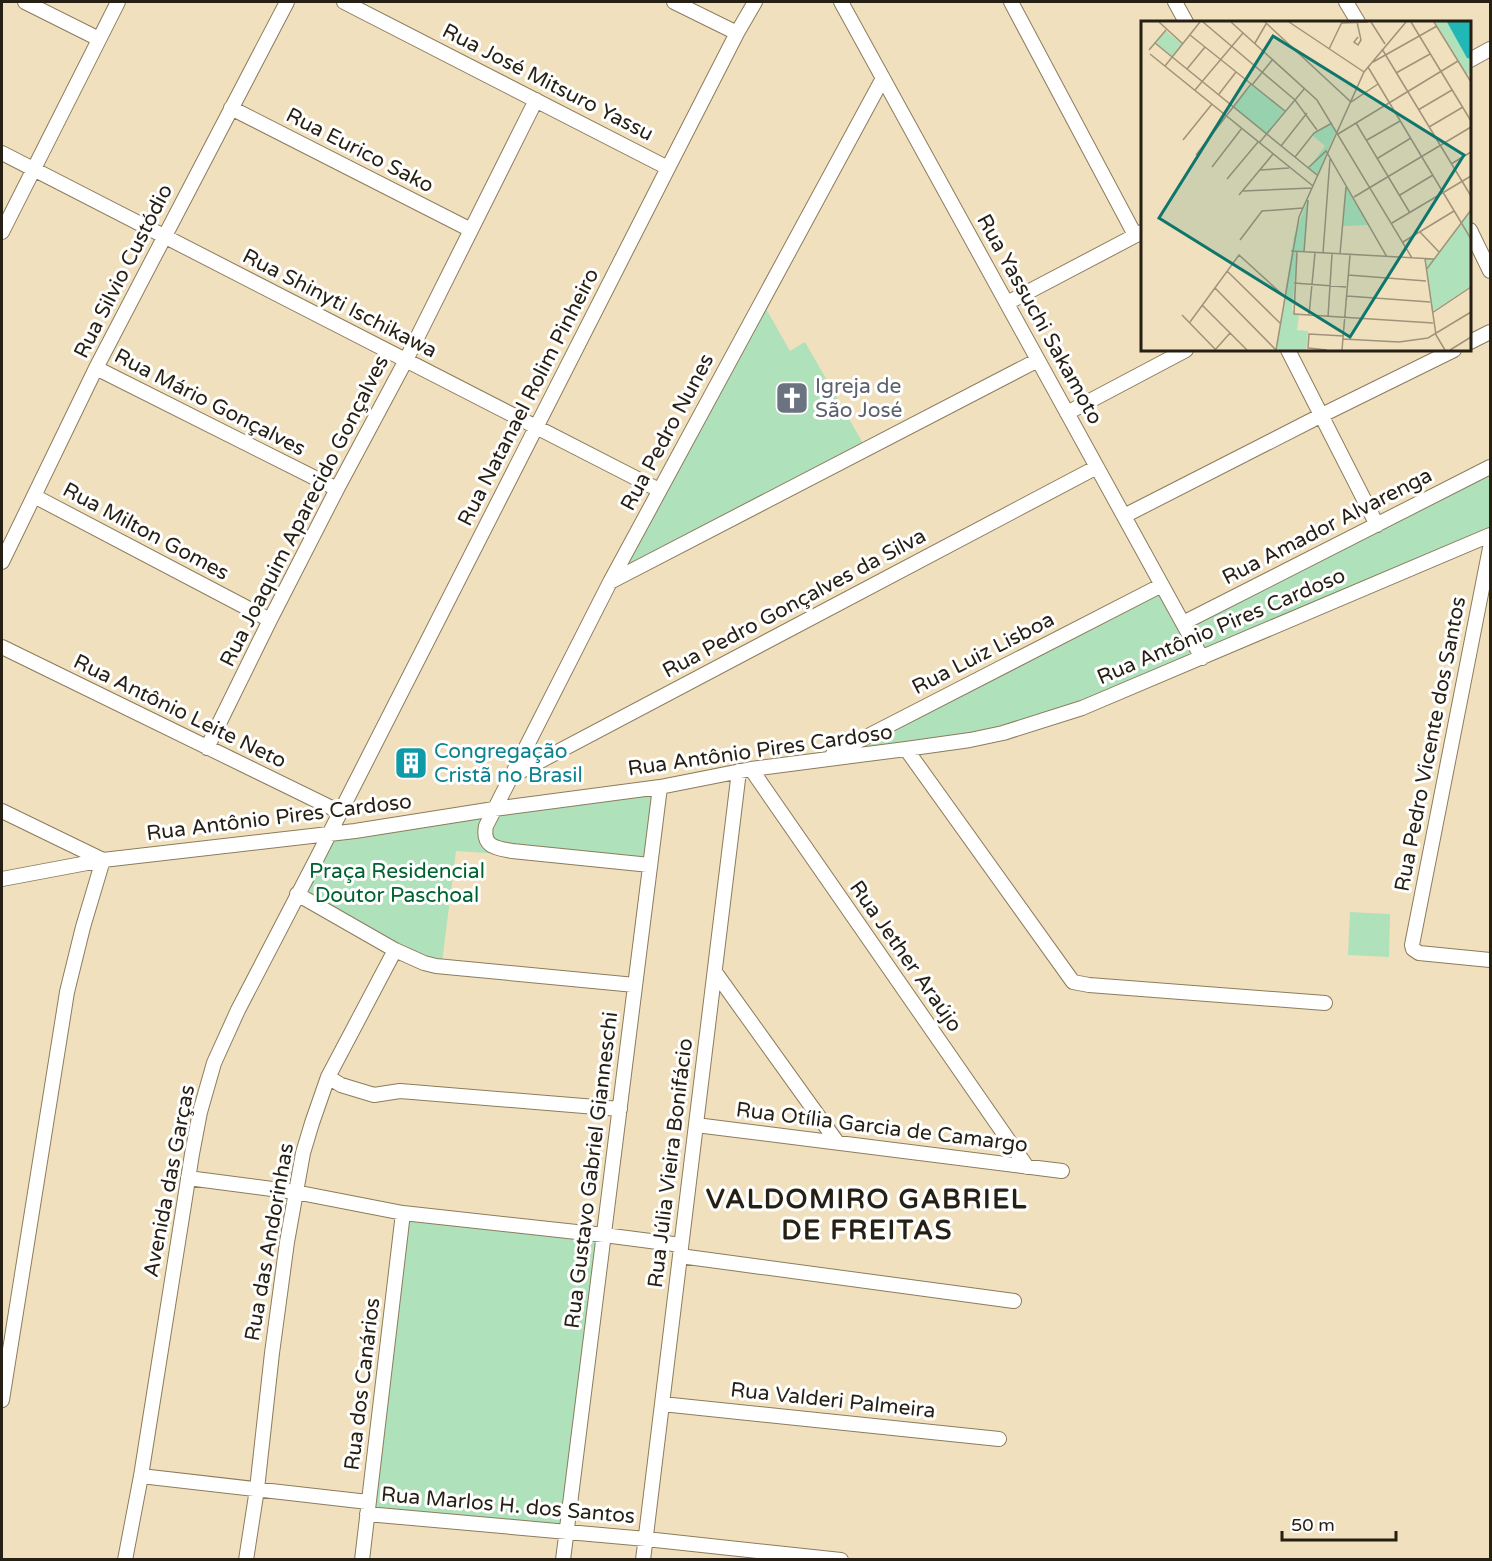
<svg xmlns="http://www.w3.org/2000/svg" width="1492" height="1561" viewBox="0 0 1492 1561" font-family="'Varela Round',sans-serif">
<style>
.green{fill:#afe1ba}
.lines{fill:none;stroke-linecap:round;stroke-linejoin:round}
.minor-casing{stroke:#8c7c5c;stroke-width:16}
.minor{stroke:#fff;stroke-width:14}
.labels{text-anchor:middle;stroke-width:6;stroke-linejoin:round;paint-order:stroke}
.street-label{font-size:21px;fill:#261f13;stroke:#fff}
.worship-label{font-size:21px;fill:#5b616d;stroke:#fff;text-anchor:start}
.culture-label{font-size:21px;fill:#0d838f;stroke:#fff;text-anchor:start}
.park-label{font-size:21px;fill:#00622e;stroke:#fff}
.district-label{font-size:27px;font-weight:bold;letter-spacing:1.5px;fill:#261f13;stroke:#fff}
.inset-road{fill:none;stroke:#a09379;stroke-width:1.5}
.view{fill:#0f766e;fill-opacity:0.15;stroke:#0f766e;stroke-width:3}
.inset-edge{fill:none;stroke:#261f13;stroke-width:3}
</style>
<rect width="100%" height="100%" fill="#f1e0bd"/>
<path class="green" d="M765 307 790 351 805 342 864 445 619 573Z
M1490 467V535L1015 730 836 753 1162 585 1182 622Z
M657 790 648 863 456 851 442 962 426 959 301 893 332 837Z
M1350 912 1390 914 1389 957 1348 955Z
M403 1213 604 1235 566 1532 367 1514Z"/>
<g class="lines">
<defs>
<path id="minor" d="M25 2 99 39
M344 2 668 168
M674 2 737 33
M841 2 1202 658
M1011 2 1135 235
M1175 2 1186 22
M1346 2 1358 22
M1470 60 1490 49
M231 108 471 230
M2 153 659 490
M1470 230 1490 271
M2 232 118 2
M1007 303 1142 232
M1470 342 1490 332
M1288 350 1377 525
M96 368 337 489
M1067 413 1186 350
M34 496 270 620
M1124 516 1322 415 1454 350
M1490 548 1412 945 1413 949 1419 953 1490 960
M2 562 96 368 287 2
M610 582 1038 360
M1183 623 1490 467
M2 647 340 812
M207 748 270 620 337 489 406 360 536 100
M906 749 1073 982 1089 985 1325 1003
M833 754 1162 585
M751 769 1027 1167
M510 777 1097 467
M2 811 103 860 83 927 67 992 2 1400
M650 865 512 851C496 848 482 847 486 826L610 582 883 78
M2 879 103 860 355 831 494 809 660 787 751 769 906 749 970 740 1003 733 1082 708 1490 535
M297 894 395 950 424 963 436 966 635 985
M715 972 837 1142
M328 1077 341 1085 374 1095 400 1091 620 1109
M696 1125 1062 1171
M188 1178 295 1192 403 1213 604 1235 681 1245
M680 1256 1014 1301
M662 1404 999 1439
M141 1476 368 1502
M367 1514 646 1539 841 1560
M125 1560 141 1476 192 1154 200 1112 214 1063 238 1010 317 858 668 168 737 33 755 2
M246 1560 257 1489 272 1353 287 1242 303 1153 312 1123 328 1077 395 950
M362 1560 403 1213
M563 1560 660 787
M643 1560 739 771"/>
</defs>
<use href="#minor" class="minor-casing"/>
<use href="#minor" class="minor"/>
</g>
<defs>
<symbol id="church-square" viewBox="-11 -11 22 22"><rect x="-9" y="-9" width="18" height="18" rx="4" fill="#6b7280" stroke="#fff"/><path d="M-1.2-6h2.4v3.5h3.3v2.4h-3.3V6h-2.4V-.1h-3.3v-2.4h3.3Z" fill="#fff"/></symbol>
<symbol id="building-square" viewBox="-11 -11 22 22"><rect x="-9" y="-9" width="18" height="18" rx="4" fill="#0f9aa8" stroke="#fff"/><path d="M-4-6H4V6H1V3H-1V6H-4ZM-2.5-4.3h1.7v1.8h-1.7ZM.8-4.3h1.7v1.8H.8ZM-2.5-1h1.7V.8h-1.7ZM.8-1h1.7V.8H.8Z" fill="#fff"/></symbol>
</defs>
<g fill-rule="evenodd">
<use href="#church-square" x="773" y="379" width="38" height="38"/>
<use href="#building-square" x="392" y="744" width="38" height="38"/>
</g>
<g class="labels">
<g class="street-label">
<text transform="translate(548 82) rotate(27)" y="7">Rua José Mitsuro Yassu</text>
<text transform="translate(360 150) rotate(27)" y="7">Rua Eurico Sako</text>
<text transform="translate(123 271) rotate(-63)" y="7">Rua Silvio Custódio</text>
<text transform="translate(340 303) rotate(27)" y="7">Rua Shinyti Ischikawa</text>
<text transform="translate(1040 319) rotate(61)" y="7">Rua Yassuchi Sakamoto</text>
<text transform="translate(528 397) rotate(-63)" y="7">Rua Natanael Rolim Pinheiro</text>
<text transform="translate(210 402) rotate(27)" y="7">Rua Mário Gonçalves</text>
<text transform="translate(667 432) rotate(-62)" y="7">Rua Pedro Nunes</text>
<text transform="translate(304 511) rotate(-63)" y="7">Rua Joaquim Aparecido Gonçalves</text>
<text transform="translate(1327 526) rotate(-27)" y="7">Rua Amador Alvarenga</text>
<text transform="translate(146 531) rotate(28)" y="7">Rua Milton Gomes</text>
<text transform="translate(794 603) rotate(-28)" y="7">Rua Pedro Gonçalves da Silva</text>
<text transform="translate(1221 626) rotate(-23)" y="7">Rua Antônio Pires Cardoso</text>
<text transform="translate(983 653) rotate(-27)" y="7">Rua Luiz Lisboa</text>
<text transform="translate(180 711) rotate(26)" y="7">Rua Antônio Leite Neto</text>
<text transform="translate(1430 744) rotate(-79)" y="7">Rua Pedro Vicente dos Santos</text>
<text transform="translate(760 750) rotate(-8)" y="7">Rua Antônio Pires Cardoso</text>
<text transform="translate(279 817) rotate(-7)" y="7">Rua Antônio Pires Cardoso</text>
<text transform="translate(906 956) rotate(55)" y="7">Rua Jether Araújo</text>
<text transform="translate(882 1127) rotate(7)" y="7">Rua Otília Garcia de Camargo</text>
<text transform="translate(670 1163) rotate(-83)" y="7">Rua Júlia Vieira Bonifácio</text>
<text transform="translate(591 1170) rotate(-83)" y="7">Rua Gustavo Gabriel Gianneschi</text>
<text transform="translate(169 1181) rotate(-79)" y="7">Avenida das Garças</text>
<text transform="translate(269 1242) rotate(-80)" y="7">Rua das Andorinhas</text>
<text transform="translate(362 1384) rotate(-83)" y="7">Rua dos Canários</text>
<text transform="translate(833 1400) rotate(6)" y="7">Rua Valderi Palmeira</text>
<text transform="translate(508 1505) rotate(5)" y="7">Rua Marlos H. dos Santos</text>
</g>
<g class="worship-label">
<text x="815" y="393">Igreja de<tspan x="815" dy="24">São José</tspan></text>
</g>
<g class="culture-label">
<text x="434" y="758">Congregação<tspan x="434" dy="24">Cristã no Brasil</tspan></text>
</g>
<g class="park-label">
<text x="397" y="878">Praça Residencial<tspan x="397" dy="24">Doutor Paschoal</tspan></text>
</g>
<g class="district-label">
<text x="867" y="1208">VALDOMIRO GABRIEL<tspan x="867" dy="31">DE FREITAS</tspan></text>
</g>
</g>
<g transform="translate(1141 21)">
<rect width="330" height="330" fill="#f1e0bd"/>
<path d="M294 1H330V51L326 53ZM25 10 41 23 31 35 15 22ZM110 63 144 90 126 113 92 86ZM191 102 195 110 176 154 168 147 184 125 171 114ZM205 166 227 204 202 205ZM167 178 163 231H156L151 289 158 294 156 309 167 310 165 329H135L153 215ZM330 190V265L291 291 284 238H292Z" fill="#afe1ba"/>
<path d="M306 1H329L330 38 326 37Z" fill="#22b7b7"/>
<path class="inset-road" d="M18 1 42 23M62 1 154 79 176 109M90 1 176 79 271 237M124 1 210 81 237 63M148 1 223 51M216 1 220 19 217 24 213 21 217 16M230 1 244 23M270 1 330 100M293 1 330 61M201 2 227 1M49 14 144 90M14 22 176 154M114 22 125 3M188 28 201 1M241 28 330 175M8 29 25 9M9 33 172 165M232 41 296 5M24 45 59 1M227 46 330 218M46 48 64 26M255 52 289 33M111 64 132 38M54 69 102 12M78 73 95 51M277 89 311 69M215 102 269 192M288 106 322 86M197 113 317 40M42 119 71 83M226 119 259 100M118 122 164 67M140 125 166 92M55 134 110 63M154 136 173 112 191 102M237 137 270 117M310 143 330 131M71 146 101 107M167 147 185 130 246 236M119 149 148 147M86 158 117 121M102 170 171 167M98 174 132 133M259 174 292 154M213 176 330 106M251 202 330 155M279 211 298 231M99 219 121 190 162 187M262 221 313 190M150 230 293 238M156 231 153 293 292 302M163 231 167 179M182 232 189 138M199 233 205 166M284 238 295 314 304 329M285 249 330 189M86 250 140 303M207 254 285 260M153 262 205 266M74 267 135 329M206 275 289 281M61 284 106 329M291 292 330 266M41 294 75 329M168 294 174 232M187 296 191 233M49 301 98 234 143 275M202 318 258 321 287 317 330 291M74 329 89 312M135 329 158 196 223 51 265 1M186 329 167 327 168 313 203 315M201 329 209 234M309 329 330 316"/>
<path class="view" d="M132 15 323 134 209 316 18 197Z"/>
<rect width="330" height="330" class="inset-edge"/>
</g>
<rect width="1492" height="1561" fill="none" stroke="#261f13" stroke-width="6"/>
<path d="M1282 1531v9h114v-9" fill="none" stroke="#261f13" stroke-width="3"/>
<text x="1291" y="1531" font-size="18" fill="#261f13" stroke="#ffffff" stroke-width="4.5" paint-order="stroke">50 m</text>
</svg>
